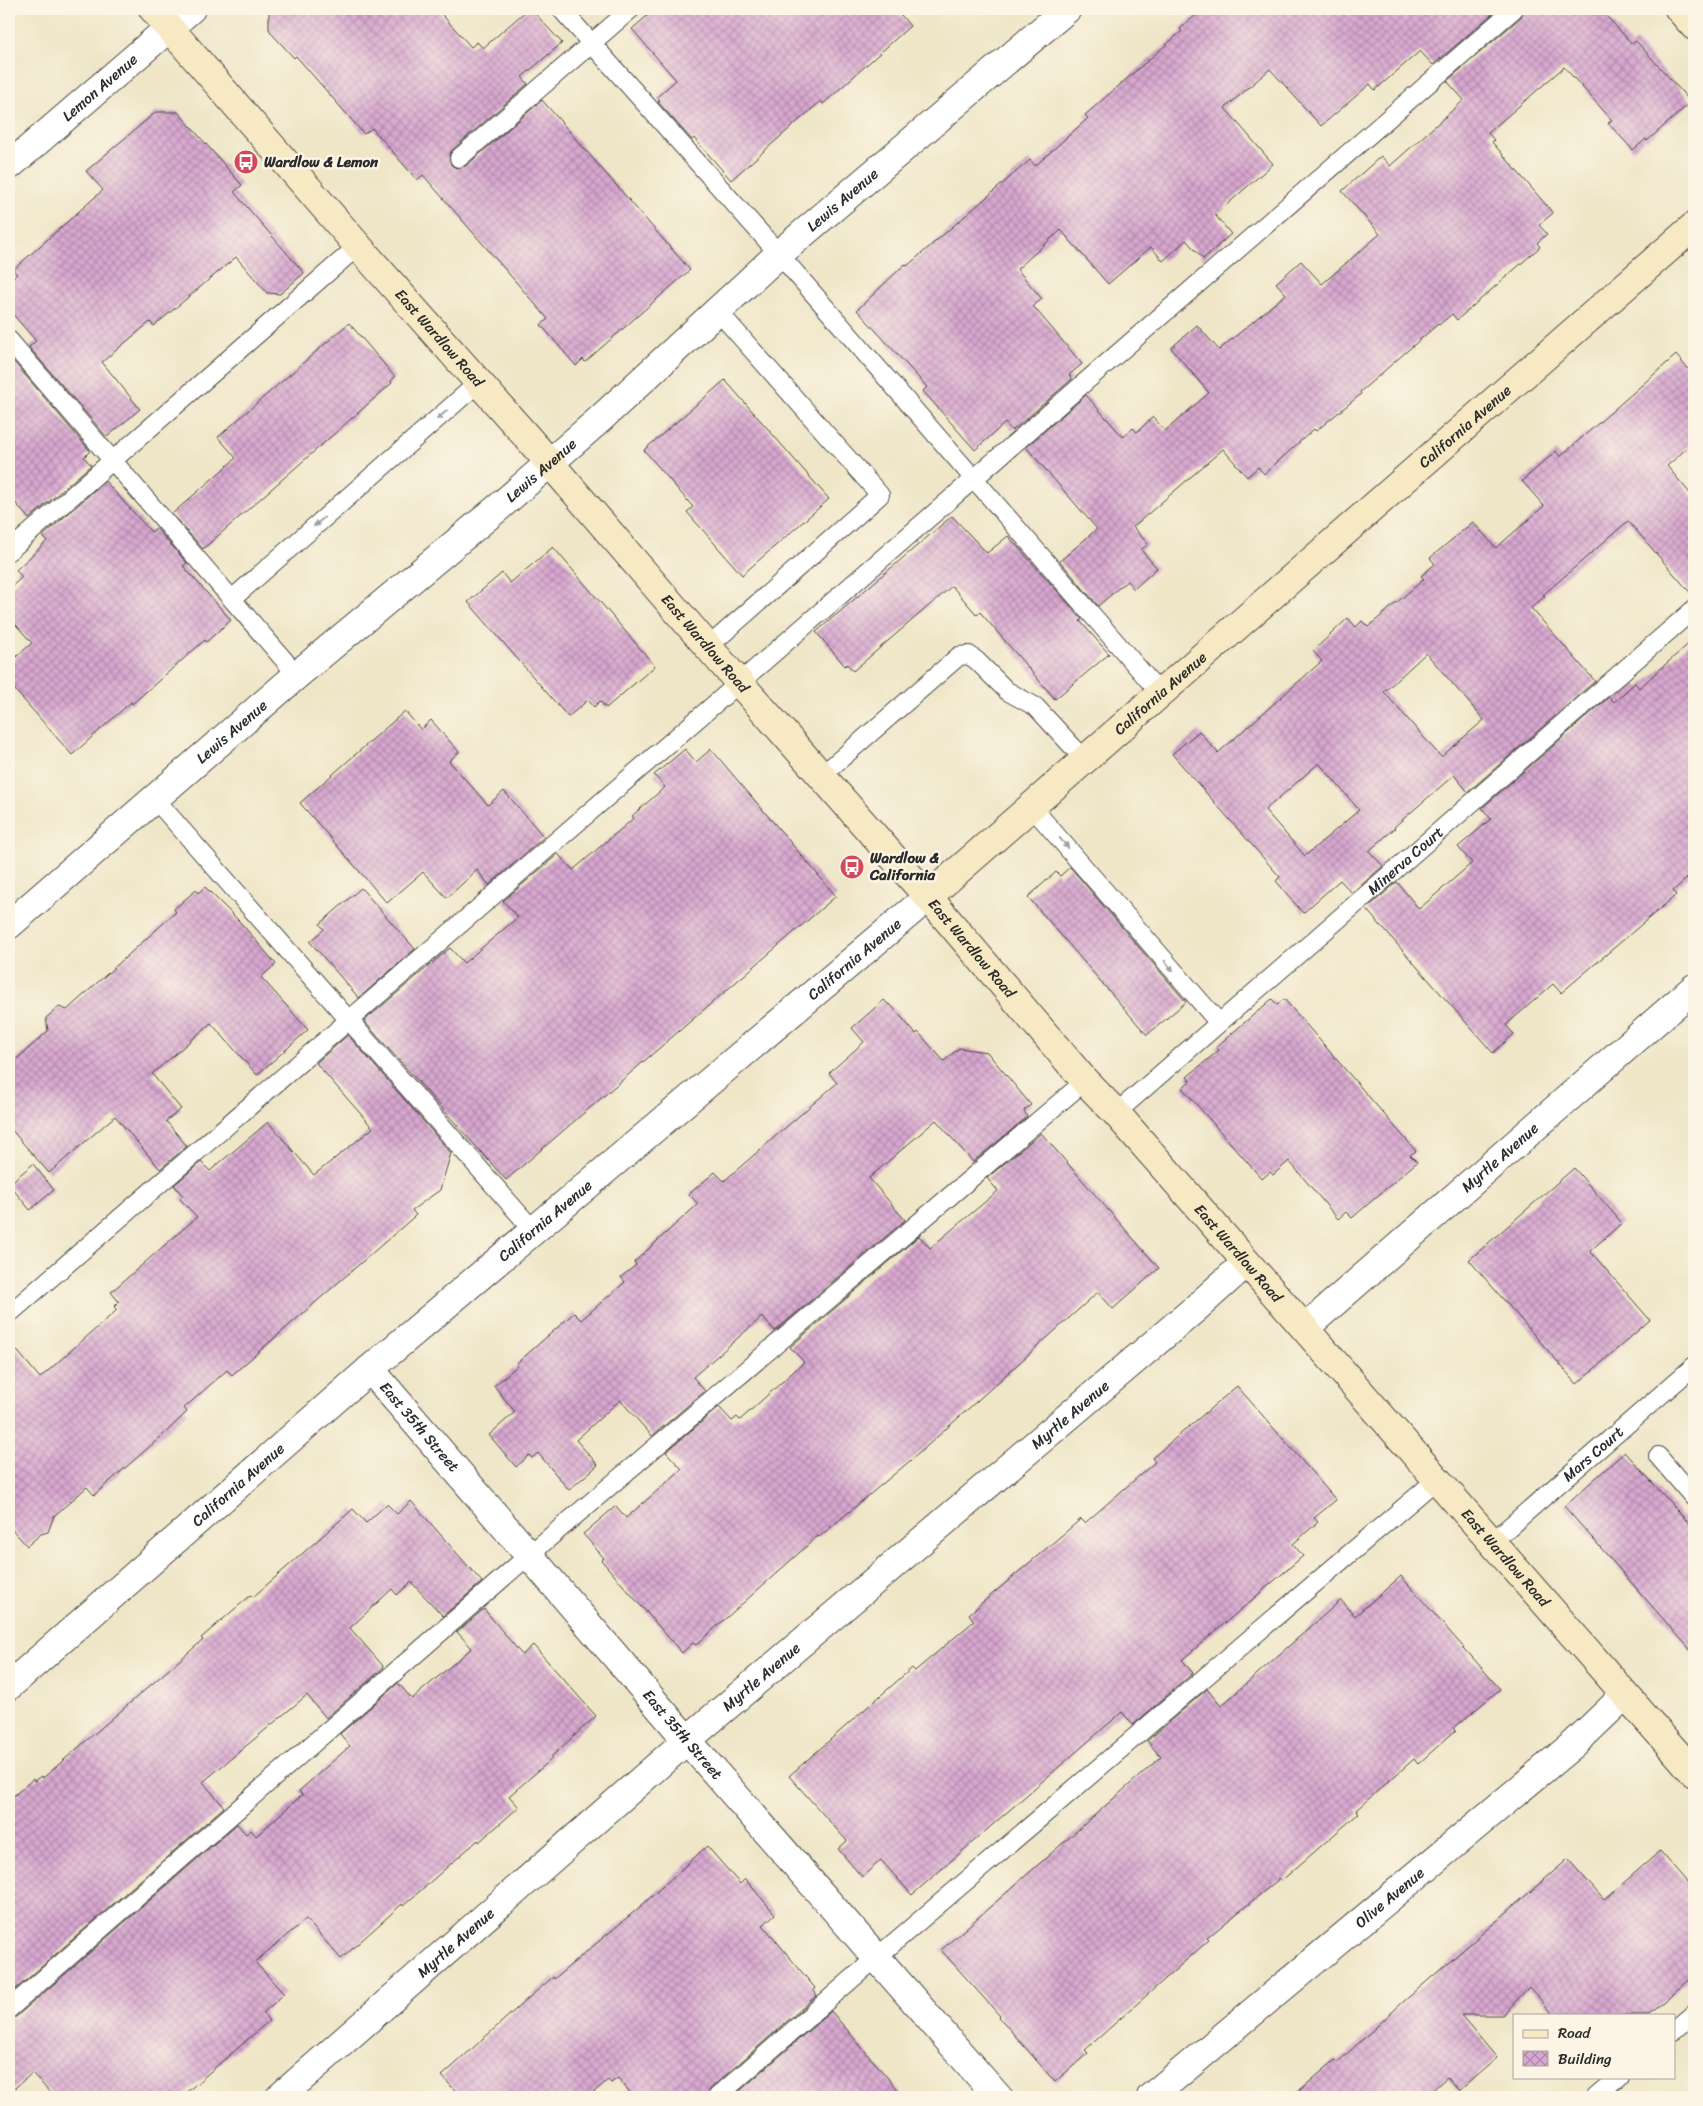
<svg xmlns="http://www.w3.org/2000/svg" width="1703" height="2106" viewBox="0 0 1703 2106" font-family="Sriracha,sans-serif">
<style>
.building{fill:url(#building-cross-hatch);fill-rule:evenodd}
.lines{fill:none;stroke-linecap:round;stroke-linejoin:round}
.lane-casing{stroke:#484743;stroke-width:20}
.street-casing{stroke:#484743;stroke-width:30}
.secondary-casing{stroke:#484743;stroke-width:30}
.lane{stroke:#fff;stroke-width:18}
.street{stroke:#fff;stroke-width:28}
.secondary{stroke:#f7e9c3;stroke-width:28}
.oneway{fill:#a0a0a0}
.labels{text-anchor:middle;stroke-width:5;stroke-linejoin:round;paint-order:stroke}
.street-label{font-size:15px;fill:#2b2b2b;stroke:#fcf5e5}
.poi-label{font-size:15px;font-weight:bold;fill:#2b2b2b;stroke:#fcf5e5;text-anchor:start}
</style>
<defs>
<pattern id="building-cross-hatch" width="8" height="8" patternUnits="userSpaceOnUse" patternTransform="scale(1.25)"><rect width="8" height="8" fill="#d8a7d0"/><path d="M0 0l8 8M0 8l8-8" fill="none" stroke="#af88a9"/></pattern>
</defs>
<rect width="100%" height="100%" fill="#fcf5e5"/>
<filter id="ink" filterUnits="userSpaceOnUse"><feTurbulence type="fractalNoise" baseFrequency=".02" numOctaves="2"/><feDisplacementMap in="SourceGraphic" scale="10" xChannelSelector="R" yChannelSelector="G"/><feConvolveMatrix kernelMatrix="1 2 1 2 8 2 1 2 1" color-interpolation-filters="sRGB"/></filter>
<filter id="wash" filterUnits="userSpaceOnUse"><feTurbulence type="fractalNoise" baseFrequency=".0096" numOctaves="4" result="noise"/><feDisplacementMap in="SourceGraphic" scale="20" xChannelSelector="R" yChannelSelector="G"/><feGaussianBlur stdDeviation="1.12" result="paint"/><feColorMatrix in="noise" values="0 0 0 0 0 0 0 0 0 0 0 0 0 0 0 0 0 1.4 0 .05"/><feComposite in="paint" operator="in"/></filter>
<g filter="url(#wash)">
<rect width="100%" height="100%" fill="#efe6c8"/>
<g id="blocks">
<path class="building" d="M269 9H437L471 47 477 42 483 48 528 9H531L562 43 522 77 528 84 452 150 449 155 451 165 456 168 466 166 542 100 690 270 585 362 583 359 576 366 541 325 548 319 423 175 417 180 372 128 364 134 296 56 294 58 272 34 269 29Z
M655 9H896L910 26 823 104 821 101 731 180 694 138 692 140 658 102 660 100 657 97 676 80 632 29Z
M1203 9H1498L1433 65 1420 51 1375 90 1370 84 1321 126 1270 69 1225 108 1273 164 1215 215 1231 234 1203 259 1186 240 1163 261 1151 247 1108 284 1061 230 1017 269 1042 299 1033 306 1082 364 1069 375 1072 379 1012 431 1005 423 975 450 923 391 927 387 857 310 905 264 907 266 1030 160 1035 166 1088 118 1085 115 1182 31 1180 29Z
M1524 9H1600L1632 44 1636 41 1691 102 1647 141 1646 139 1633 150 1608 123 1612 120 1564 67 1488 133 1494 140 1492 142 1553 213 1539 225 1547 234 1537 243 1540 247 1457 320 1452 314 1439 325 1438 324 1360 392 1361 394 1316 431 1314 429 1264 474 1258 467 1247 477 1223 449 1133 527 1148 544 1141 550 1157 568 1134 589 1127 581 1098 606 1060 561 1097 529 1026 447 1086 395 1123 437 1133 428 1137 432 1153 417 1165 431 1209 393 1171 348 1197 325 1219 350 1286 294 1276 283 1301 261 1322 284 1380 234 1342 191 1381 156 1390 166 1464 100 1447 81 1521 17Z
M156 112H178L242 185 234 192 304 273 280 294 267 293 236 257 154 326 150 322 102 362 140 409 107 437 29 347 36 341 9 310V281L17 274 13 270 103 190 86 171Z
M349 323 395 377 391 381 392 383 203 549 172 514 236 458 218 437Z
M1676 355 1694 376V442L1667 466 1694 498V597L1628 521 1543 595 1545 596 1531 608 1595 681 1468 792 1454 775 1394 827 1395 828 1369 851 1383 866 1352 893 1340 880 1303 913 1276 881 1280 877 1172 754 1199 731 1218 753 1322 661 1313 651 1348 618 1356 627 1362 621 1368 627 1424 579 1421 576 1435 564 1430 558 1473 522 1496 548 1544 506 1522 481 1556 451 1560 457ZM1426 653 1484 720 1441 757 1384 692ZM1319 763 1359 810 1305 856 1265 810Z
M13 361 90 451 84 457 91 465 29 519 9 495V365Z
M725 380 829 499 742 575 687 512 693 507 644 450Z
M105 481 151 532 156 528 187 563 183 566 231 620 206 642 205 640 132 704 131 702 72 755 9 683V663L32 643 9 617V589L22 577 16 570 47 541 43 536Z
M952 516 987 553 1008 536 1082 619 1080 621 1109 654 1055 699 980 612 977 615 952 586 853 671 847 664 845 666 816 632Z
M553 547 655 666 606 708 600 701 594 707 588 700 568 717 468 602 502 573 510 583Z
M1694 639V872L1673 891 1676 895 1561 993 1553 984 1506 1025 1514 1034 1493 1053 1366 909 1397 882 1419 909 1472 863 1458 847 1491 819 1482 808 1609 697 1614 702 1635 683 1639 688Z
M405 711 421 730 431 720 459 752 449 761 488 805 504 791 544 837 489 885 477 870 447 898 423 872 387 903 300 803Z
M685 749 696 762 711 749 836 896 506 1180 364 1021 450 948 464 963 518 917 503 901 558 854 573 870 634 818 632 816 665 787 654 775Z
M1070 867 1186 1002 1147 1035 1028 897 1056 872 1060 876Z
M205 887 240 922 276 964 261 977 308 1030 257 1075 211 1023 152 1074 181 1109 166 1121 187 1146 160 1169 115 1116 49 1173 9 1127V1066L48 1031 46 1018 59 1007 67 1010 176 912 174 909 196 890 198 893Z
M361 888 415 949 359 998 310 942 324 929 320 924Z
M1272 999 1277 1005 1284 999 1416 1151 1410 1155 1417 1162 1352 1218 1346 1212 1338 1219 1289 1161 1273 1175 1270 1172 1262 1179 1182 1088 1190 1081 1187 1077 1219 1050 1216 1047Z
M884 1000 889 1005 890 1004 916 1034 918 1032 944 1061 959 1048 987 1052 1031 1105 1024 1110 1027 1117 973 1162 936 1120 869 1178 905 1220 775 1331 762 1317 693 1377 705 1391 652 1436 620 1400 576 1440 598 1465 569 1490 538 1453 532 1458 529 1455 516 1467 489 1435 515 1412 494 1386 518 1365 516 1364 574 1313 581 1320 625 1282 621 1277 636 1265 634 1262 698 1204 689 1194 715 1172 724 1181 837 1083 829 1073 864 1042 852 1028Z
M348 1035 451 1153 440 1190 412 1210 416 1215 232 1375 227 1370 184 1408 187 1412 163 1435 94 1495 87 1487 54 1516 48 1532 41 1534 27 1546 9 1526V1341L40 1378 117 1310 114 1307 119 1302 111 1292 197 1217 180 1199 183 1196 174 1185 201 1162 210 1171 268 1122 314 1175 373 1128 316 1063Z
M1041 1133 1159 1268 1113 1309 1098 1292 917 1455 819 1537 818 1536 696 1645 693 1643 682 1653 601 1560 604 1558 583 1534 616 1506 626 1518 682 1469 666 1452 719 1407 732 1421 737 1417 740 1420 804 1362 790 1347 919 1236 930 1248 998 1191 987 1178Z
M33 1164 54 1190 30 1210 9 1184Z
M1574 1168 1622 1223 1590 1251 1650 1320 1577 1384 1469 1260Z
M1237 1386 1336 1500 1314 1518 1318 1522 1293 1544 1303 1556 1182 1660 1193 1673 1133 1725 1122 1712 912 1895 881 1860 862 1877 838 1849 847 1841 789 1776 912 1668 915 1671 974 1621 969 1614 1081 1519 1085 1523 1155 1462 1152 1458Z
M1625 1452 1694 1529V1654L1564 1506Z
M411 1501 482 1582 443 1616 411 1582 397 1595 392 1589 350 1628 384 1667 326 1718 307 1695 203 1782 224 1807 9 1995V1800L33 1779 34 1781 41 1776 43 1778 203 1640 201 1638 251 1595 253 1597 353 1509 366 1523 387 1504 397 1514Z
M1401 1576 1500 1689 1454 1728 1456 1730 1418 1764 1414 1759 1356 1810 1359 1813 1281 1881 1279 1879 1207 1938 1209 1940 1085 2050 1088 2053 1055 2082 999 2017 1000 2016 941 1950 1161 1757 1147 1741 1207 1689 1221 1706 1341 1600 1355 1616Z
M484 1609 522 1655 533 1645 596 1716 551 1757 553 1758 509 1796 519 1807 479 1842 478 1840 403 1906 402 1904 341 1959 306 1919 255 1962 284 1994 263 2013 269 2021 181 2097H54L32 2073 9 2093V2019L16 2017 237 1824 246 1834 251 1830 256 1836 302 1795 299 1791 350 1746 340 1734 398 1683 412 1699 472 1648 457 1632Z
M707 1846 740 1884 745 1879 775 1914 763 1925 815 1988 813 1990 817 1995 710 2089 707 2097H634L618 2078 611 2083 608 2080 588 2097H461L442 2076 525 2001 553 1977 554 1979 641 1906Z
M1660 1851 1694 1890V1975L1648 2015H1554L1529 1987 1503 2015H1461L1497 2058 1459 2091 1447 2077 1425 2097H1292L1335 2060 1338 2062 1402 2003 1568 1859 1604 1900Z
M831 2011 904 2097H733Z"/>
</g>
</g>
<g filter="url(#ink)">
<use href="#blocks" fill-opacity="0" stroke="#484743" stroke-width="1"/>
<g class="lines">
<defs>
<g id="lane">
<path d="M561 9 779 254 1159 692"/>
<path d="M459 158 631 9"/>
<path d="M9 340 297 675"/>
<path d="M9 551 358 246"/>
<path d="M232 599 478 383"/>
<path d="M708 647 880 495 717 310"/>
<path d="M821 776 959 656 969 655 977 661 1007 691 1036 707 1084 759"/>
<path d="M154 798 534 1231"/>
<path d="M1031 806 1219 1023"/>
<path id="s1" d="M1116 1113 1694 609"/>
<path d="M9 1314 739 683 1514 9"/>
<path d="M1658 1456 1694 1498"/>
<path id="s2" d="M1492 1542 1694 1366"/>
<path d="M9 2009 529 1555 1085 1081"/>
<path d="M1674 2031 1694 2014"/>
<path d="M717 2097 877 1957 1436 1480"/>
<path d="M1596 2097 1620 2077"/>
</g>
<g id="street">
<path id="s3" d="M9 166 191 9"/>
<path id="s4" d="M9 925 297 675 499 507 599 420 779 254 1067 9"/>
<path id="s5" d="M1305 1328 1694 988"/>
<path id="s6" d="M370 1369 687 1740 998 2097"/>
<path id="s7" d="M9 1686 370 1369 928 897"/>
<path id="s8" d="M280 2097 687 1740 1196 1308 1246 1263"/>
<path id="s9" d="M1151 2097 1575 1743 1625 1695"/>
</g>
<g id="secondary">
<path id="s10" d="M153 9 358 246 549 462 708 647 928 897 1085 1081 1116 1113C1308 1334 1502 1553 1694 1773"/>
<path d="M1679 9 1694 26"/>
<path id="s11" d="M928 897 1694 226"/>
</g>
</defs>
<use href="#lane" class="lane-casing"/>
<use href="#street" class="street-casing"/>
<use href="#secondary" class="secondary-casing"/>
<use href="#lane" class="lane"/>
<use href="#street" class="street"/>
<use href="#secondary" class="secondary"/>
</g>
<defs><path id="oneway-solid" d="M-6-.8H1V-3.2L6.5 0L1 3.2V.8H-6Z" transform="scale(1.25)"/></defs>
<g class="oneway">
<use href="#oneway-solid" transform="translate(442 415) rotate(139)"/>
<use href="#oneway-solid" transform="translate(319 522) rotate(139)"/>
<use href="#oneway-solid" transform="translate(1064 843) rotate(49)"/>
<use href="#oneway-solid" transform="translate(1169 966) rotate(50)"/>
</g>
</g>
<defs>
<symbol id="bus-disc" viewBox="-11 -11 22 22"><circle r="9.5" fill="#d1495b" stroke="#fcf5e5"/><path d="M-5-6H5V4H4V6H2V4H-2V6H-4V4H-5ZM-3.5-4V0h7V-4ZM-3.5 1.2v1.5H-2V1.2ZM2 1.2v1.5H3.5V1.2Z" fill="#fff"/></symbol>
</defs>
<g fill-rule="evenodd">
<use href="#bus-disc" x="232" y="148" width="28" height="28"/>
<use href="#bus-disc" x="838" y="853" width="28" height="28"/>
</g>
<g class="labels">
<g class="street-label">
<text dy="5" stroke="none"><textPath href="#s3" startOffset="120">Lemon Avenue</textPath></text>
<text dy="5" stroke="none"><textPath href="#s4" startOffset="1105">Lewis Avenue</textPath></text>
<text dy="5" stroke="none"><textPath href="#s10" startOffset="436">East Wardlow Road</textPath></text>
<text dy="5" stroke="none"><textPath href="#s11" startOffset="714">California Avenue</textPath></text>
<text dy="5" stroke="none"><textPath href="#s4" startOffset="700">Lewis Avenue</textPath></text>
<text dy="5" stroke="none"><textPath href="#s10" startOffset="841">East Wardlow Road</textPath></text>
<text dy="5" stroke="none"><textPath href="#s11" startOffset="309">California Avenue</textPath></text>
<text dy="5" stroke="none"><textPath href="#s4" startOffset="295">Lewis Avenue</textPath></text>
<text dy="5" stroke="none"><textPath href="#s1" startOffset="384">Minerva Court</textPath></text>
<text dy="5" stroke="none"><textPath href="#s10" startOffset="1246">East Wardlow Road</textPath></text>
<text dy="5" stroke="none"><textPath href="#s7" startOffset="1115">California Avenue</textPath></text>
<text dy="5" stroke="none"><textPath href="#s5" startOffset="259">Myrtle Avenue</textPath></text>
<text dy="5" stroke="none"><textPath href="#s7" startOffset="710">California Avenue</textPath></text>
<text dy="5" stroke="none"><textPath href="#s10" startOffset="1651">East Wardlow Road</textPath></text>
<text dy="5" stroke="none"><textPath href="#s8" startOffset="1044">Myrtle Avenue</textPath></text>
<text dy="5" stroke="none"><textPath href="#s6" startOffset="76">East 35th Street</textPath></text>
<text dy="5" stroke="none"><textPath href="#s2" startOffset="134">Mars Court</textPath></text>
<text dy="5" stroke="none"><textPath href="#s7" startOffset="305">California Avenue</textPath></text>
<text dy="5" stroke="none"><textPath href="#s10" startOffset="2056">East Wardlow Road</textPath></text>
<text dy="5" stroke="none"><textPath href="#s8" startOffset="639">Myrtle Avenue</textPath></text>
<text dy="5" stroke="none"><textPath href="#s6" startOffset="481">East 35th Street</textPath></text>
<text dy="5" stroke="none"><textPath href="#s9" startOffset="311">Olive Avenue</textPath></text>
<text dy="5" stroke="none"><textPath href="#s8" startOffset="234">Myrtle Avenue</textPath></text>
</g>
<g class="poi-label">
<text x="264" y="167">Wardlow &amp; Lemon</text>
<text x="870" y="863">Wardlow &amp;<tspan x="870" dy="17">California</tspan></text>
</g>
</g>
<rect width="1703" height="2106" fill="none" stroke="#fcf5e5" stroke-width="30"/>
<rect x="1513" y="2014" width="162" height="65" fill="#fcf5e5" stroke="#a8a49b"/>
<rect x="1523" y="2030" width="25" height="8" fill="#f7e9c3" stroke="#a8a49b"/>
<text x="1558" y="2038" font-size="15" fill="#2b2b2b">Road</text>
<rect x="1523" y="2051" width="25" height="15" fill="url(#building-cross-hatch)" stroke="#a8a49b"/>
<text x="1558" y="2064" font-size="15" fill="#2b2b2b">Building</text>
</svg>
